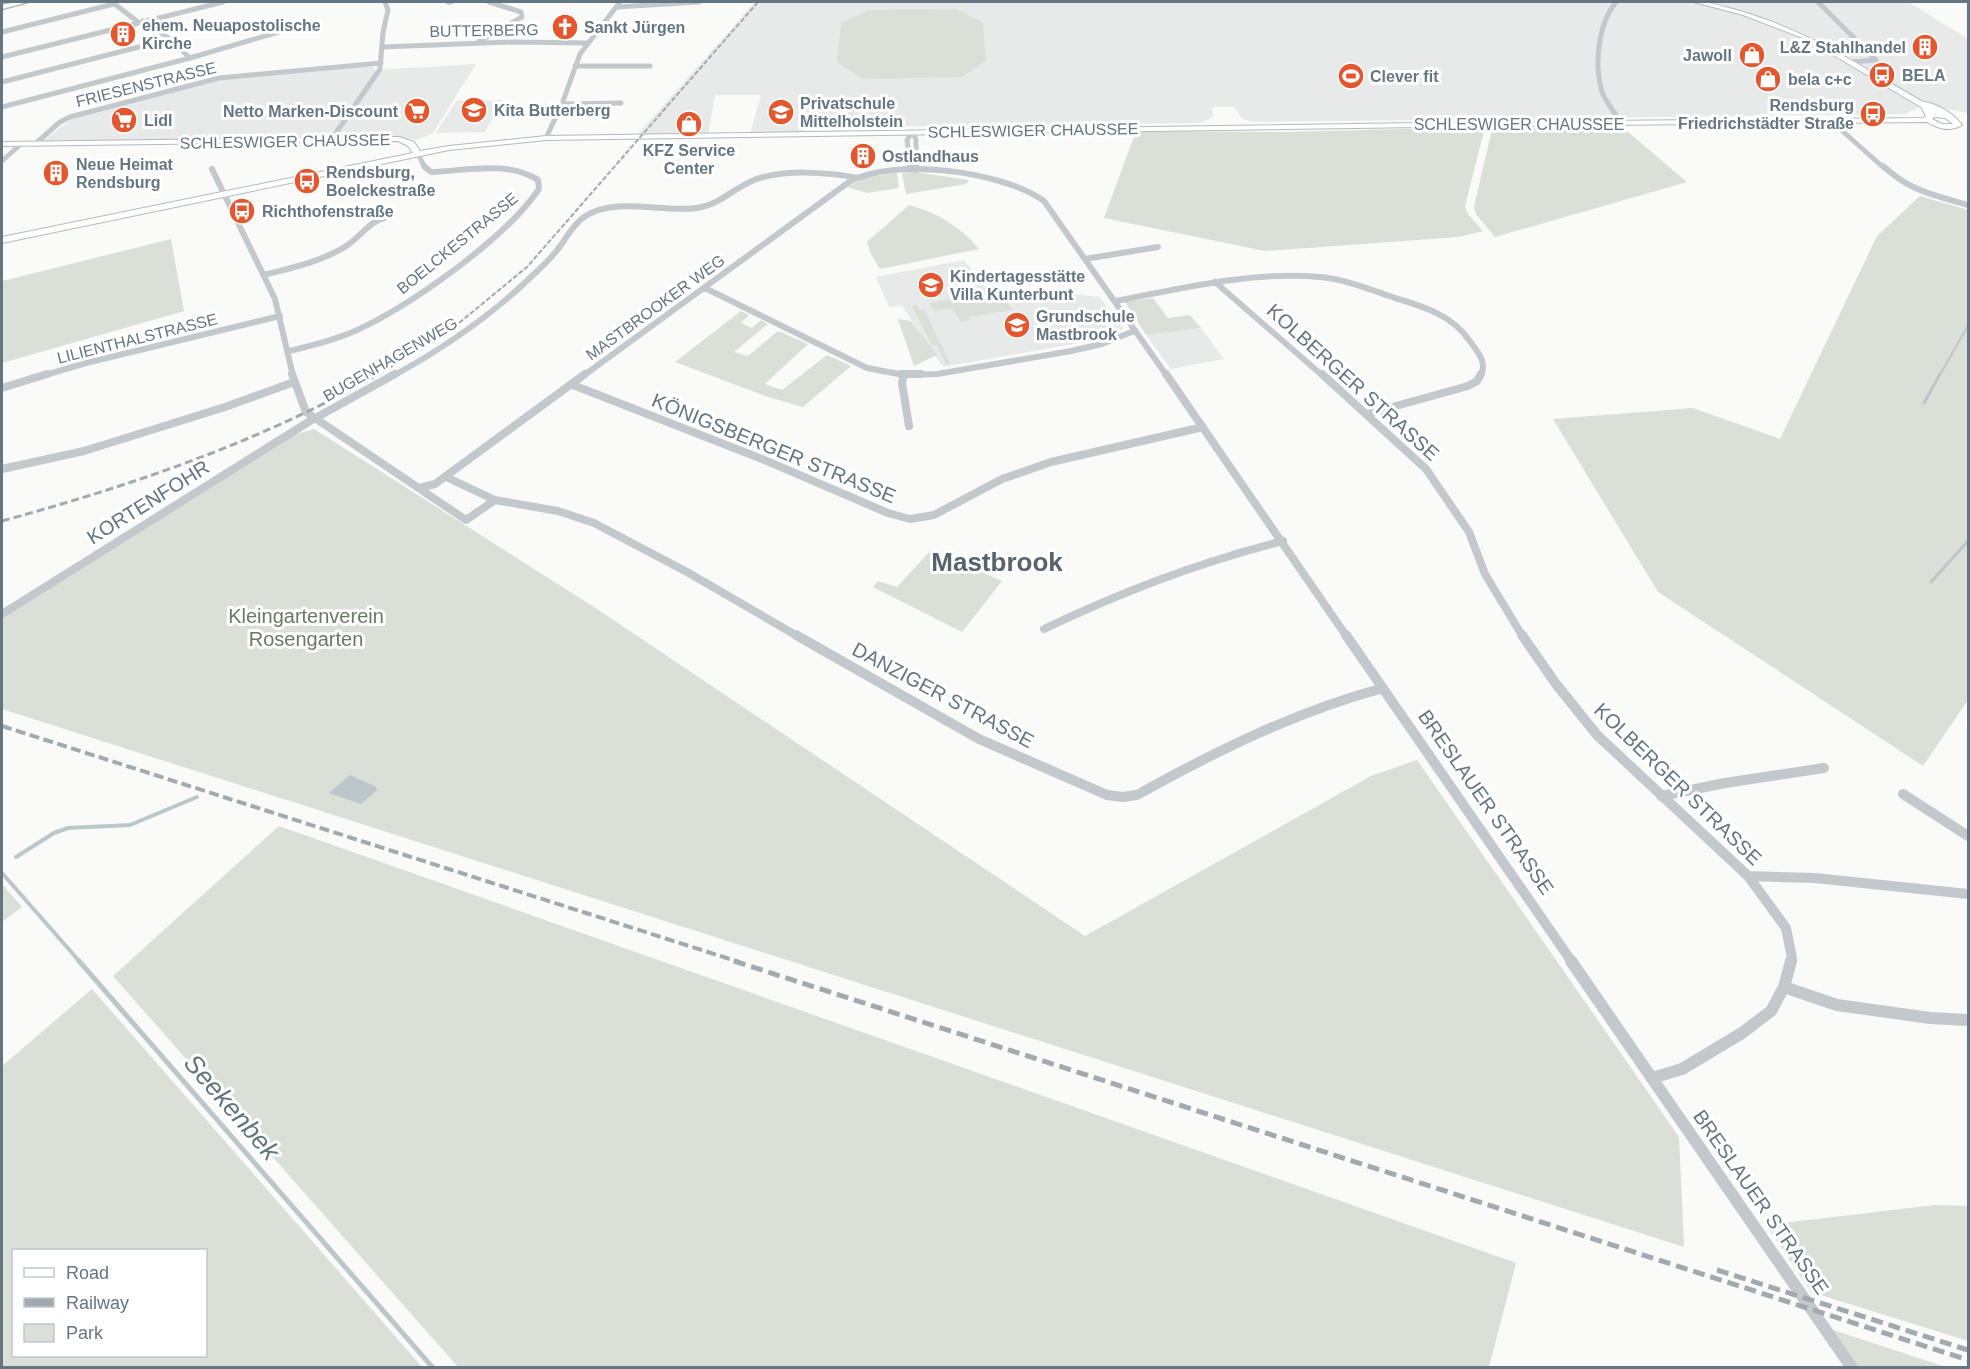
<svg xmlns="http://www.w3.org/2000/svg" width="1970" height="1369" viewBox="0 0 1970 1369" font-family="Helvetica,sans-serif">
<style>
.built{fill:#e8e9e9}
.green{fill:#dadfd7;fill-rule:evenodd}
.water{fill:#bbc7cb}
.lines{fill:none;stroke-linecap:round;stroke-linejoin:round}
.stream-far3{stroke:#bbc7cb;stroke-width:2}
.stream-far2{stroke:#bbc7cb;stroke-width:3}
.stream-far1{stroke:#bbc7cb;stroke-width:4}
.stream{stroke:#bbc7cb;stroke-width:5}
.secondary-casing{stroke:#b3babf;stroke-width:2}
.primary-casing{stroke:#b5babe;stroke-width:3}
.street-far4{stroke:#c3c8cc;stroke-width:5}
.street-far3{stroke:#c3c8cc;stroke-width:6}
.street-far2{stroke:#c3c8cc;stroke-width:8}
.street-far1{stroke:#c3c8cc;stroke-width:10}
.street{stroke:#c3c8cc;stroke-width:12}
.secondary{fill:#fff;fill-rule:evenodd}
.primary{fill:#fff;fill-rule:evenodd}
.rail-far3{stroke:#a2aab0;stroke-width:2;stroke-dasharray:5 2;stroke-linecap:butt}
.rail-far2{stroke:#a2aab0;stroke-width:3;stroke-dasharray:8 4;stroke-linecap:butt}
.rail-far1{stroke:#a2aab0;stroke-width:4;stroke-dasharray:10 4.5;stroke-linecap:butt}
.rail{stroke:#a2aab0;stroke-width:5;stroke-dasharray:12 6;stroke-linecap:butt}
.labels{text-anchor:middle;stroke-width:6;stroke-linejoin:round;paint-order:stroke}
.far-poi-label{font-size:16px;font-weight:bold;fill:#657683;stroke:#fff;text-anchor:start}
.far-street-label{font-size:16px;fill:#657683;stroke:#fff}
.street-label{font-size:20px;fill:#657683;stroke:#fff}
.park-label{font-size:20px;fill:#687a64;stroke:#fff}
.district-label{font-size:26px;font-weight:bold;fill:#57646e;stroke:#fff}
.near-water-label{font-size:26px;font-style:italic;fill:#60757c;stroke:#fff}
</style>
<rect width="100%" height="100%" fill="#fafaf8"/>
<path class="built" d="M755 2H1909L1968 39V113L1941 108H1918L1905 114 1254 122 1243 119 1234 107H1212L1213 117 1200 123 852 127 804 130V134H750L761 95H715L708 135 650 136 651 134H638Z
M476 64 433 133 417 140 400 137 42 142 73 118 212 81 368 66 374 67 375 70Z
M503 100 485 132 436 133 456 101Z
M964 260 989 292 1014 288 1100 297 1123 329 1102 339 943 367 902 306 889 307 876 277Z
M1201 328 1224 359 1171 369 1146 335Z"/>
<path class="green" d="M957 9 983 23 986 61 962 77 862 79 837 62 841 23 869 10Z
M1621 126 1687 182 1495 237 1476 214 1474 207 1492 129Z
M1478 127 1484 131 1465 206 1468 214 1483 231 1459 237 1265 251 1104 218 1136 131 1282 132Z
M914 172 969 180 966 184 906 194 902 173Z
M897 173 899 188 867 193 847 187 865 178Z
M1920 196 1968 210V700L1923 766 1658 592 1553 419 1693 408 1780 439 1877 236Z
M909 205C938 213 959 226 979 249L880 269 871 254 867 242Z
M171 239 184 311 2 363V281Z
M1000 290 1013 310 968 317 970 320 961 322 952 308 934 311 929 303Z
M1153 298 1168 318 1190 315 1201 328 1146 335 1125 302Z
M917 305 919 310 924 309 950 363 946 364 937 345 932 346 912 306Z
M741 311 749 315 741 323 752 328 761 320 768 324 734 352 748 356 778 331 808 344 765 384 782 390 827 355 851 366 803 407 768 397 675 362Z
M898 319 911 321 937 355 914 366Z
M314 429 597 609 1085 936 1371 776 1417 760 1679 1137 1684 1247 2 709V618L287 437Z
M931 550 1002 581 962 632 873 587 878 581 897 587Z
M279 826 1516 1263 1489 1367H458L113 976Z
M2 884 22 907 2 922Z
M92 989 422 1367H2V1066ZM14 1250H206V1356H14Z
M1935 1205 1968 1206V1341L1811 1292 1766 1225Z
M1824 1327 1946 1367H1852Z"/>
<path class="water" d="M350 775 376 787 377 790 361 804 329 793Z"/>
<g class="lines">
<path class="stream-far3" d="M1939 376 1968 326"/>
<path class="stream-far2" d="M1924 403 1940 374
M1931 582 1968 541"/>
<path class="stream-far1" d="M16 857 54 833 68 828 130 825 197 797
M2 873 80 962"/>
<path class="stream" d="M79 961 433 1368"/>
<defs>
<path id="secondary" d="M1694 2C1705 1 1718 5 1729 8 1800 26 1861 66 1923 102 1936 103 1955 114 1962 125 1951 132 1938 129 1927 122L1489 126 546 140 449 150 2 243V237L413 153 408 146 398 141 2 146V142L399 137 414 142 420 151 449 146 546 136 1489 122 1923 118 1926 116 1921 107 1808 40 1743 15ZM1934 117 1945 118 1953 124H1942L1932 119Z"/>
<path id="primary" d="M16 2H28L2 9V5Z"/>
</defs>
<use href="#secondary" class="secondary-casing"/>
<use href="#primary" class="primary-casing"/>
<path class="street-far4" d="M112 2 138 22
M448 2H451
M1616 2C1598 24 1594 64 1602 92 1606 103 1615 113 1622 123
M1818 2 1876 60 1852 62
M617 7 699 2
M597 30H685
M2 32 114 4
M478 42 522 17 521 12 489 2
M383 47 513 42 586 43
M2 57 223 2
M190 58 289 29
M575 66H650
M2 82 170 39
M562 104 621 103
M2 107 190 58 170 39 143 21
M1830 120 1884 168
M912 132 916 139V168
M546 138 562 104 580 54 620 2
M331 140 380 69 383 32 388 10 385 2
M35 144 60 122 70 117 219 78 381 63
M418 154 425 168
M2 161 21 144
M911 168 907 140 912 132"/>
<path class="street-far3" d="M910 166 916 170
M916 166V170
M1883 166C1912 192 1931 194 1968 205
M212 169 275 299 293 376
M1085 259 1158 247
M264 275C291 268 319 262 343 248 358 240 368 222 384 218
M1215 282 1323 376
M705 288 867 368 904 375 937 374 1071 351 1102 344 1134 331
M1116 301C1183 288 1252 271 1320 277 1345 279 1371 290 1395 298 1422 306 1452 315 1469 340 1476 350 1489 363 1480 376
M289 351C311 346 334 340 355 331 410 306 505 239 539 189L538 180C507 160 466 171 431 172L424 166
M42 376 86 363 280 316
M393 376C444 348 491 316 533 275 543 266 553 256 561 245 568 235 574 224 584 217 616 196 661 213 697 208 719 205 734 188 754 180 784 169 827 172 858 178
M583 376 849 182C894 157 1002 171 1044 201L1167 376"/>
<path class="street-far2" d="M292 374 306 412 466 520 495 500 446 477
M901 374H921
M1166 374 1347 637
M1322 374 1426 469 1469 532 1485 574 1523 637
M904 375 902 383 909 426
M573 385 762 459 888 513 910 519 934 515 1002 479 1051 462 1203 427
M2 388 47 374
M1367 414 1468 386 1477 381 1481 374
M2 469 84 451 225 407 294 382
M419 488 435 484 585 374
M495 500 558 511 594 523 687 572 799 637
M2 614 310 421 395 374
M1044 629C1121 592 1200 562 1283 541"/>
<path class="street-far1" d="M796 635 979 739 1107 795 1123 797 1137 795C1216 751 1295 712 1383 688
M1346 635 1572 962
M1522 635 1556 684 1597 735 1748 876 1786 928 1792 958 1791 962
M1903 794 1968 836
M1661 796 1725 783 1824 768
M1748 876 1815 878 1968 894"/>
<path class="street" d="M1571 961 1852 1368
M1784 987 1837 1005 1930 1018 1968 1020
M1652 1078 1682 1069 1742 1033 1771 1011 1784 987 1791 961"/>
<use href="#secondary" class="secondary"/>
<use href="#primary" class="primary"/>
<path class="rail-far3" d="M377 376 459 323 527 267 758 2"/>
<path class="rail-far2" d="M2 521C133 485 260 442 379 374"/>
<path class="rail-far1" d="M2 726 739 962"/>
<path class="rail" d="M734 961 1968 1360
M1717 1270 1968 1350"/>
</g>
<defs>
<symbol id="church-disc" viewBox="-11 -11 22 22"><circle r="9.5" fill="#e4572e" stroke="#fff"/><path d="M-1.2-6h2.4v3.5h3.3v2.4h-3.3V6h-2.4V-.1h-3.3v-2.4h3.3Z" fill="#fff"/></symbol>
<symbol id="building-disc" viewBox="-11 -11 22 22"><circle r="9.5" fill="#e4572e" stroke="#fff"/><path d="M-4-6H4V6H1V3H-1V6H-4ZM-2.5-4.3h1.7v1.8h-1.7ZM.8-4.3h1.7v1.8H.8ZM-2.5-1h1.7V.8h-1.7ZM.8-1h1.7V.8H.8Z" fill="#fff"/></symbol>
<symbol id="shop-disc" viewBox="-11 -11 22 22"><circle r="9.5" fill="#e4572e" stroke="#fff"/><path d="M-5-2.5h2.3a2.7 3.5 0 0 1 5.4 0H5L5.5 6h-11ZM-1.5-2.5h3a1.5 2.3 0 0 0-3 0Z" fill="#fff"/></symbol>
<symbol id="bus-disc" viewBox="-11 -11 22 22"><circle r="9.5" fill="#e4572e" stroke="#fff"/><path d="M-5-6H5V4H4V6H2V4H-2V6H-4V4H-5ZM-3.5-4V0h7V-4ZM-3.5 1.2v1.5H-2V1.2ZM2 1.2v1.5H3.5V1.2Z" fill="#fff"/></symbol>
<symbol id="stadium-disc" viewBox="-11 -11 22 22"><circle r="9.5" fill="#e4572e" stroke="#fff"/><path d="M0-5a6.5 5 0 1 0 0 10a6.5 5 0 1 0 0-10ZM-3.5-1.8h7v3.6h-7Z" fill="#fff"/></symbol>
<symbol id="school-disc" viewBox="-11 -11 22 22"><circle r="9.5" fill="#e4572e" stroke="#fff"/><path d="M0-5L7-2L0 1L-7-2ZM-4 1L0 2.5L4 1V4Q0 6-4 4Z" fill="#fff"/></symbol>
<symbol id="supermarket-disc" viewBox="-11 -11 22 22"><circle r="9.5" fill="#e4572e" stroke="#fff"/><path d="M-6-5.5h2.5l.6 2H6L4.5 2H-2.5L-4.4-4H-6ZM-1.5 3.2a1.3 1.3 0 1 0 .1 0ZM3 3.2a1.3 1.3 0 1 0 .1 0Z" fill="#fff"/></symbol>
</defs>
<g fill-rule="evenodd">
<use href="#church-disc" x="550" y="12" width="30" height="30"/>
<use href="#building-disc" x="108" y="19" width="30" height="30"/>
<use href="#building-disc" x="1910" y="32" width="30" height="30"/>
<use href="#shop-disc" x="1737" y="40" width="30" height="30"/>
<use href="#bus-disc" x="1867" y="60" width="30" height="30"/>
<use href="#stadium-disc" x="1336" y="61" width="30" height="30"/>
<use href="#shop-disc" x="1753" y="64" width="30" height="30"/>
<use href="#school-disc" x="459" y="95" width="30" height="30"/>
<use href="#supermarket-disc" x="402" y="96" width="30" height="30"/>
<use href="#school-disc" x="766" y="97" width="30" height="30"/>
<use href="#bus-disc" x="1858" y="99" width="30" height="30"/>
<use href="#supermarket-disc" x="109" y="105" width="30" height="30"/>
<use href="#shop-disc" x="674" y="109" width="30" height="30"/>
<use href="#building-disc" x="848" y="141" width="30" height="30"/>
<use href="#building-disc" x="41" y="158" width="30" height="30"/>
<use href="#bus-disc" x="292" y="166" width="30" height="30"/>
<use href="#bus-disc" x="227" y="196" width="30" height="30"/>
<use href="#school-disc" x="916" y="270" width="30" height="30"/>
<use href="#school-disc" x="1002" y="310" width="30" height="30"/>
</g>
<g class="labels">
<g class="far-poi-label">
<text x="142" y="31">ehem. Neuapostolische<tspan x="142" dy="18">Kirche</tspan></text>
<text x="584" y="33">Sankt Jürgen</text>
<text x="1906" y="53" text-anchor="end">L&amp;Z Stahlhandel</text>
<text x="1732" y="61" text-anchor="end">Jawoll</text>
<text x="1902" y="81">BELA</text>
<text x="1370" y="82">Clever fit</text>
<text x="1788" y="85">bela c+c</text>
<text x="800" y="109">Privatschule<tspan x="800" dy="18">Mittelholstein</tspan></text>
<text x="1854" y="111" text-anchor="end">Rendsburg<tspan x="1854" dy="18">Friedrichstädter Straße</tspan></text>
<text x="494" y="116">Kita Butterberg</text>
<text x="398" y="117" text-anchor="end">Netto Marken-Discount</text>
<text x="144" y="126">Lidl</text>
<text x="689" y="156" text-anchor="middle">KFZ Service<tspan x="689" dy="18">Center</tspan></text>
<text x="882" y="162">Ostlandhaus</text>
<text x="76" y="170">Neue Heimat<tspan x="76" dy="18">Rendsburg</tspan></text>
<text x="326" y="178">Rendsburg,<tspan x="326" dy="18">Boelckestraße</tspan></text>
<text x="262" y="217">Richthofenstraße</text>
<text x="950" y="282">Kindertagesstätte<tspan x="950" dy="18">Villa Kunterbunt</tspan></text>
<text x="1036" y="322">Grundschule<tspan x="1036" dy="18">Mastbrook</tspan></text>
</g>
<g class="far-street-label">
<text transform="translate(484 30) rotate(-1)" y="6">BUTTERBERG</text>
<text transform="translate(146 84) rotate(-14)" y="6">FRIESENSTRASSE</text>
<text x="1519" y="130">SCHLESWIGER CHAUSSEE</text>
<text transform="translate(1033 130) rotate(-1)" y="6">SCHLESWIGER CHAUSSEE</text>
<text transform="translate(285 141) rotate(-1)" y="6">SCHLESWIGER CHAUSSEE</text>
<text transform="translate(457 243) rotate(-39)" y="6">BOELCKESTRASSE</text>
<text transform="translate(655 307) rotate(-36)" y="6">MASTBROOKER WEG</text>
<text transform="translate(137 338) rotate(-14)" y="6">LILIENTHALSTRASSE</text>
<text transform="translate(390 359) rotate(-30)" y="6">BUGENHAGENWEG</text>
</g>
<g class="street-label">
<text transform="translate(1353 382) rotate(42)" y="7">KOLBERGER STRASSE</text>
<text transform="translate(774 448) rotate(22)" y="7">KÖNIGSBERGER STRASSE</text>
<text transform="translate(148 502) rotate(-32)" y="7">KORTENFOHR</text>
<text transform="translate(943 695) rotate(28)" y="7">DANZIGER STRASSE</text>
<text transform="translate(1678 784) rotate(44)" y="7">KOLBERGER STRASSE</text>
<text transform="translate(1486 802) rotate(55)" y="7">BRESLAUER STRASSE</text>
<text transform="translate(1761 1202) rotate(55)" y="7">BRESLAUER STRASSE</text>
</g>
<g class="park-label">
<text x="306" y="623">Kleingartenverein<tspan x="306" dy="23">Rosengarten</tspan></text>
</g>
<g class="district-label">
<text x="997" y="571">Mastbrook</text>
</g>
<g class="near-water-label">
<text transform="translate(232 1107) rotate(49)" y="9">Seekenbek</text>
</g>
</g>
<rect width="1970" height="1369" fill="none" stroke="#657683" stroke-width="6"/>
<rect x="12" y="1249" width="195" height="108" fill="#ffffff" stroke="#c1c8cd" stroke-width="1.5"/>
<rect x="24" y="1268" width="30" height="9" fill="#ffffff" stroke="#c1c8cd" stroke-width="1.5"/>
<text x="66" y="1279" font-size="18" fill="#657683">Road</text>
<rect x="24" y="1298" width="30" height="9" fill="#a2aab0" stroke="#c1c8cd" stroke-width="1.5"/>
<text x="66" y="1309" font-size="18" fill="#657683">Railway</text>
<rect x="24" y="1324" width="30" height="18" fill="#dadfd7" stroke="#c1c8cd" stroke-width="1.5"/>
<text x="66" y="1339" font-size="18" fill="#657683">Park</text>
</svg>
